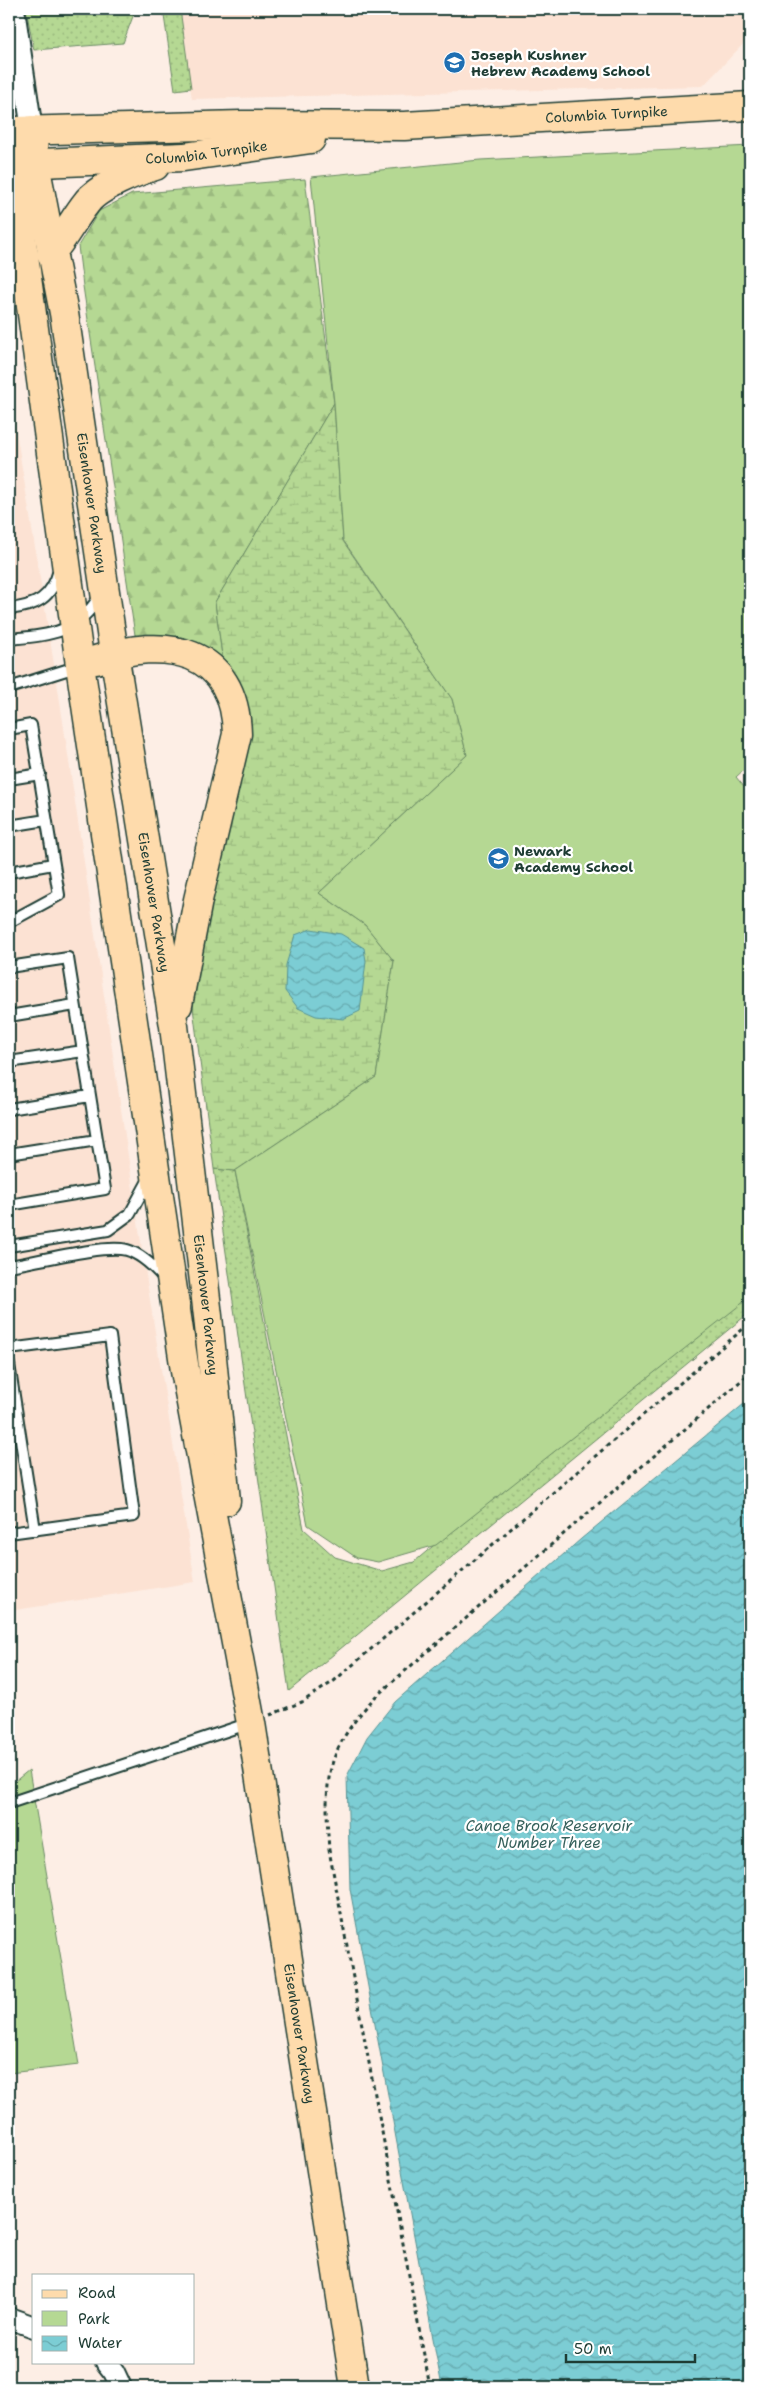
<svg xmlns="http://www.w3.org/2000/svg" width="759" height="2396" viewBox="0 0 759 2396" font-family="'Shantell Sans',sans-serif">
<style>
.built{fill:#fce2d3}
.grass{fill:url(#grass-dots);stroke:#6a8a64}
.forest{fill:url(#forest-firs);stroke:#6a8a64}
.wetland{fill:url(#wetland-marsh);stroke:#6a8a64}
.park{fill:#b5d893;stroke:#6a8a64}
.water{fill:url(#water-waves);stroke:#579394}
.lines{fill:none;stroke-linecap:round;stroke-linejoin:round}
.service-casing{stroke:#1f3d34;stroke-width:14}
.minor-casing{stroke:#1f3d34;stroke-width:24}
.primary-casing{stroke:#1f3d34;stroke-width:31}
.path{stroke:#1f3d34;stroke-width:3;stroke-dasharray:4 4;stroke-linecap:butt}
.service{stroke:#fff;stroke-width:10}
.minor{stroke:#fff;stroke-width:20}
.primary{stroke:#fedbac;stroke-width:28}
.labels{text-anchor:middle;stroke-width:4.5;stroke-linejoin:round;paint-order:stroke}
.poi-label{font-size:14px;font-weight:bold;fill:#1f3d34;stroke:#fff;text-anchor:start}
.street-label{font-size:14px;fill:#1f3d34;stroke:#fff}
.water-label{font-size:15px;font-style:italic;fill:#36615c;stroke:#fff}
</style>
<defs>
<pattern id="grass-dots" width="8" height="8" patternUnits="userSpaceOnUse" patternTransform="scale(1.25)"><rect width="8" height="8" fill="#b5d893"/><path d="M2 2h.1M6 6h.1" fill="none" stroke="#9bba7f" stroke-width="1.8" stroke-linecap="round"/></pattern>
<pattern id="forest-firs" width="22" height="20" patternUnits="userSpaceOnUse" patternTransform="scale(1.25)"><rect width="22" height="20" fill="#b5d893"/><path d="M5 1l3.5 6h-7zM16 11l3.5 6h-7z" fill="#9bba7f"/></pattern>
<pattern id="wetland-marsh" width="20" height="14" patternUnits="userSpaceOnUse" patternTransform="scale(1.25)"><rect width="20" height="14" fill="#b5d893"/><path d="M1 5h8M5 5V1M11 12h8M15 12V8" fill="none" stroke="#9bba7f"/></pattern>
<pattern id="water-waves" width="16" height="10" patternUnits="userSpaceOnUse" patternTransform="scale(1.25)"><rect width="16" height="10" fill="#7ccdd4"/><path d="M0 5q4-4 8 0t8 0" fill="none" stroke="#65a8ad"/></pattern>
</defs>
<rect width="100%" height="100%" fill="#fdeee5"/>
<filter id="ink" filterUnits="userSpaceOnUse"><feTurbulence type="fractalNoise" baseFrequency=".02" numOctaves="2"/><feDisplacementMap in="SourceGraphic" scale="10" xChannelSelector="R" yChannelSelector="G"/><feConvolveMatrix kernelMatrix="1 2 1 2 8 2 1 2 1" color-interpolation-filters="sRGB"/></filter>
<g filter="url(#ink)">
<path class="built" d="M177 9H742L746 41 703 86 192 99Z
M9 388 59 695 145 1269 195 1582 9 1611Z"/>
<path class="grass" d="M26 9H140L135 11 123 43 34 50Z
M163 9H180L191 88 175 90Z
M214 1169 235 1171 304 1529 335 1557 382 1571 414 1562 750 1280V1312L289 1691Z"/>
<path class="forest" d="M305 179 334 403 215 602 223 663 135 635 83 286 78 246 99 211 132 194Z"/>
<path class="wetland" d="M334 403 343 541 452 699 467 755 319 893 365 925 394 961 376 1077 235 1171 214 1169 193 1008 202 935 249 739 223 663 215 602Z"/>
<path class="park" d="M750 146V764L736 777 750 794V1297L436 1545 378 1562 357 1558 308 1525 235 1171 376 1077 394 961 365 925 319 893 467 755 452 699 343 540 334 403 311 177 480 160Z
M29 1770 79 2065 9 2073V1786Z"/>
<path class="water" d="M311 929 341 934 364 948 366 961 360 1011 343 1019 316 1016 298 1008 285 991 286 965 295 935Z
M750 1399V2387H442L350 1889 347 1776 367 1737 395 1702 581 1539Z"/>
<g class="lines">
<defs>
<path id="service" d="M9 609C36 606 52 598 59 570
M9 639C50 635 76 634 100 596
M9 688 79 666
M9 729 31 725 59 895 9 922
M9 779 40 774
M9 826 46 820
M9 872 53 864
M9 967 68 958 105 1189 9 1205
M9 1016 75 1005
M9 1062 83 1051
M9 1109 90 1096
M9 1154 97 1140
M9 1246 108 1230 130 1214 149 1179
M9 1266C35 1262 104 1244 127 1250 141 1254 155 1268 164 1278
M9 1349 110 1336 134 1516 9 1533
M9 1364 35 1530
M9 1803 250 1723"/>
<path id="minor" d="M14 9 32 130
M9 2318 34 2327
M106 2362 114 2372 121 2387"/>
<g id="primary">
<path id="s1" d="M32 130 35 164 64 313 114 653 174 1026 208 1316 226 1501"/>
<path id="s2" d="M15 131 242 125 404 126 750 106"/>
<path id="s3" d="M9 146 80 665 185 1371 251 1723 355 2387"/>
<path id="s4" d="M17 164 184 157 311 139"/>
<path d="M51 253C65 237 74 218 87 202 98 187 138 171 155 166"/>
<path d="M96 660C165 636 235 648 237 734L198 900 178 1005"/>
</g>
</defs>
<use href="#service" class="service-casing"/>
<use href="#minor" class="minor-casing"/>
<use href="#primary" class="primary-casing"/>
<path class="path" d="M270 1715 302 1702 334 1681 750 1323
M430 2387 329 1850C324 1777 325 1752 375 1697L750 1373"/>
<use href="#service" class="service"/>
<use href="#minor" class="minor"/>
<use href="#primary" class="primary"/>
</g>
</g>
<defs>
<symbol id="school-disc" viewBox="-11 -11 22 22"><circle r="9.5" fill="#1f6fb2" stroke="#fff"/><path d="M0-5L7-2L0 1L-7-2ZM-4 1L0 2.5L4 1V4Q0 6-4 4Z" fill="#fff"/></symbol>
</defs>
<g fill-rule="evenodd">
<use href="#school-disc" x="442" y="50" width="25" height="25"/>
<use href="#school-disc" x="486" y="846" width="25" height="25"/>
</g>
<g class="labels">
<g class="poi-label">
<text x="471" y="60">Joseph Kushner<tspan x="471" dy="16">Hebrew Academy School</tspan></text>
<text x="514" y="856">Newark<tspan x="514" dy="16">Academy School</tspan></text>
</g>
<g class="street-label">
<text dy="5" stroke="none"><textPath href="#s2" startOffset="592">Columbia Turnpike</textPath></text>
<text dy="5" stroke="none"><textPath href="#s4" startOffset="190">Columbia Turnpike</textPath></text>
<text dy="5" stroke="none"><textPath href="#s1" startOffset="378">Eisenhower Parkway</textPath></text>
<text dy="5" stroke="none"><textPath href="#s1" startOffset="782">Eisenhower Parkway</textPath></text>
<text dy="5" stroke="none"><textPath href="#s1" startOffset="1188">Eisenhower Parkway</textPath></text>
<text dy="5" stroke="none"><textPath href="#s3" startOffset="1910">Eisenhower Parkway</textPath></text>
</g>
<g class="water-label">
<text x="549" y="1831">Canoe Brook Reservoir<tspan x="549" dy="17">Number Three</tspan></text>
</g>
</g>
<rect width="759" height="2396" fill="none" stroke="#fff" stroke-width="30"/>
<rect x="15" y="15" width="729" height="2366" fill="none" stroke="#1f3d34" stroke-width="2" filter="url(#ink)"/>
<rect x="32" y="2274" width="162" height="90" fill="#ffffff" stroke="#a5b1ae"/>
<rect x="42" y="2290" width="25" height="8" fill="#fedbac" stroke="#a5b1ae"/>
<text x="78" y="2298" font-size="15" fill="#1f3d34">Road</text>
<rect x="42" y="2311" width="25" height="15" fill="#b5d893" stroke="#a5b1ae"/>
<text x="78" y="2324" font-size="15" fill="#1f3d34">Park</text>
<rect x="42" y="2336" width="25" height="15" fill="url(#water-waves)" stroke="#a5b1ae"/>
<text x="78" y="2348" font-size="15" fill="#1f3d34">Water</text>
<path d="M566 2354v8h129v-8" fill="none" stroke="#1f3d34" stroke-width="2.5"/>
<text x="574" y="2354" font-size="15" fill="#1f3d34" stroke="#ffffff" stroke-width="4" paint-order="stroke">50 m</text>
</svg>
